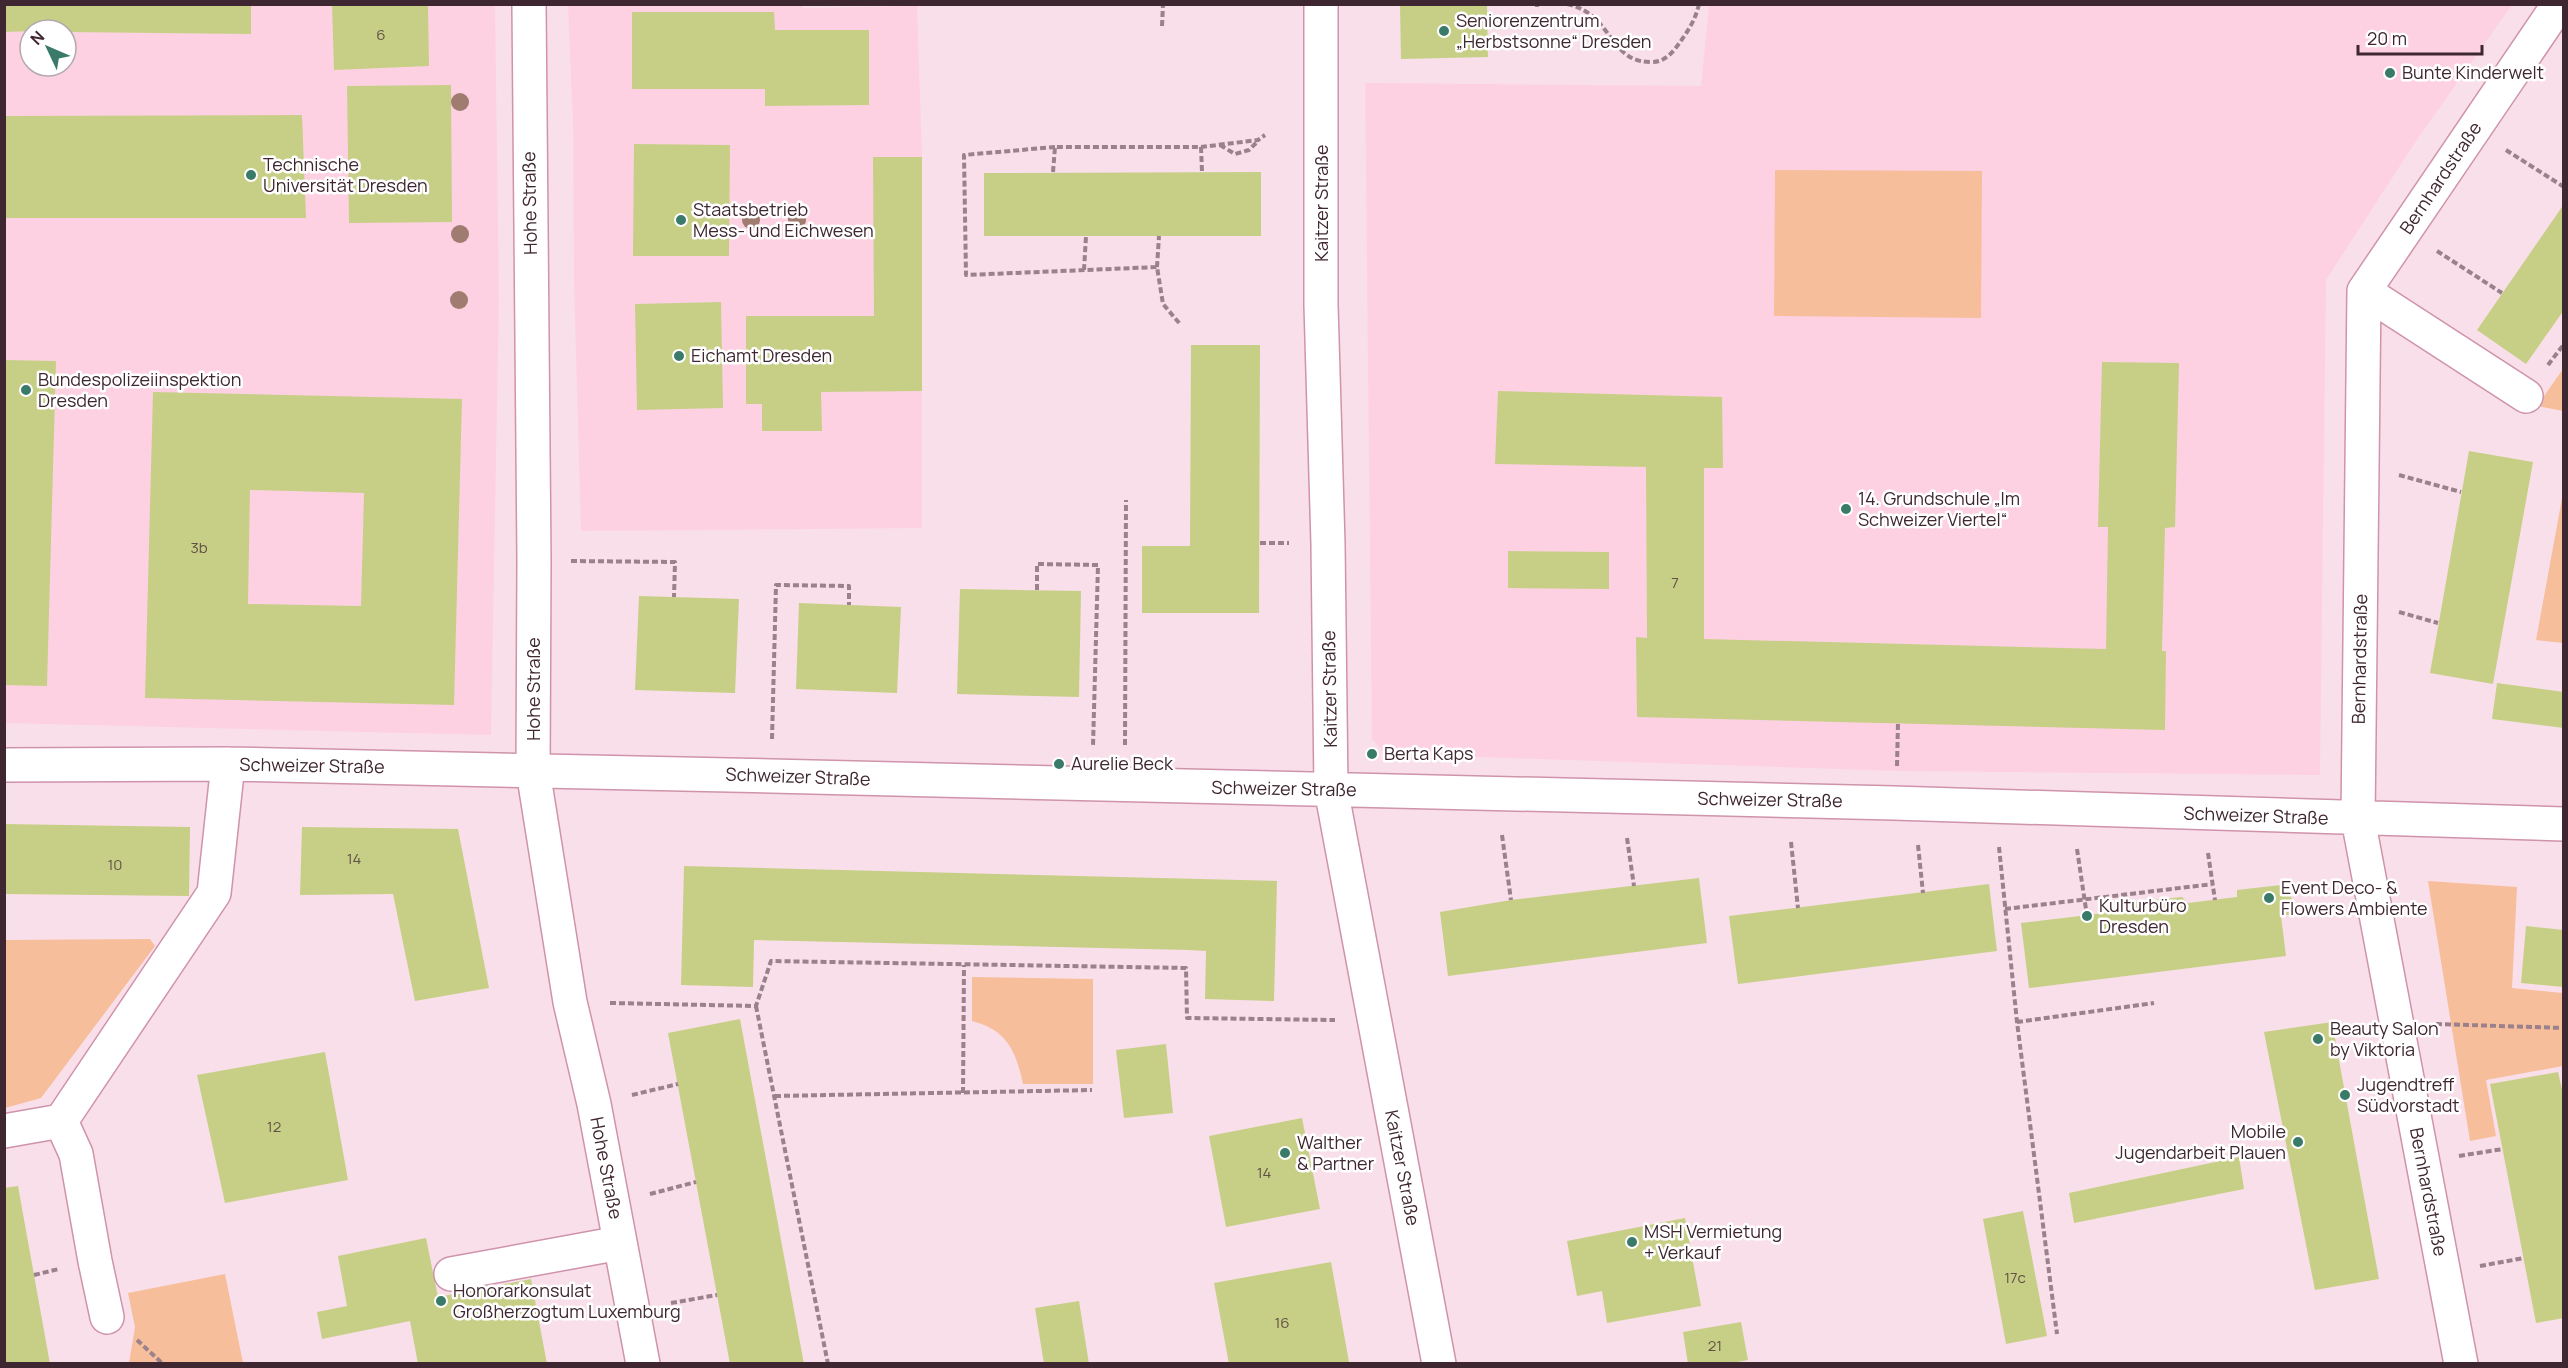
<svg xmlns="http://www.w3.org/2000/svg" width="2568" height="1368" viewBox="0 0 2568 1368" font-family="Manrope,sans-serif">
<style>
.built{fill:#fdd1e2;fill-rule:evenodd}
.green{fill:#f7be9b}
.building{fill:#c7cf86;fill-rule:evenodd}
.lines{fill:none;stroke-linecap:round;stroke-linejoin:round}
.minor-casing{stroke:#cf93ab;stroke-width:36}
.path{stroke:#9a818b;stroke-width:4;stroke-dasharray:6 3;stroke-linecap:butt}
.minor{stroke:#fff;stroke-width:33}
.tree{fill:#9f7c6f}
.poi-dot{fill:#3a7a68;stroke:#fff;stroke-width:2}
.labels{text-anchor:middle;stroke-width:5;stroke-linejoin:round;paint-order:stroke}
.number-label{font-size:15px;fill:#615146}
.poi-label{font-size:18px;fill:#3f2731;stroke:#fff;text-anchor:start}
.street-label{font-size:18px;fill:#3f2731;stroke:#fff}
</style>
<rect width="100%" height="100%" fill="#f9dfe9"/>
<path class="built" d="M800 4 804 8 917 6 922 157V528L581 531 574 283 573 124 568 5Z
M5 5H495L499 297 491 735 5 723ZM30 30H66V66H30Z
M1709 5H2512L2416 141 2326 280 2320 775 1897 771 1385 754 1372 739 1365 83 1701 86Z"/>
<path class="green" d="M1775 170 1982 171 1981 318 1774 316Z
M2563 369V411L2537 406Z
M2563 493V643L2536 640Z
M2428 881 2517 887 2512 988 2563 993V1066L2486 1080 2496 1136 2470 1141Z
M150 939 155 946 41 1098 5 1108V940Z
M972 977 1093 979V1084H1023C1016 1051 1007 1030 972 1021Z
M225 1274 243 1363H129L135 1327 128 1293Z"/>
<path class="building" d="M4 4H251V34L66 32V30L4 32Z
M332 4H428L429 66 334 70Z
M1400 5H1487L1488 57 1401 59Z
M632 12H774L775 30H869V105L765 106V89H632Z
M451 85 452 222 349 223 347 86Z
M302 115 306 218H4V116Z
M634 144 730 145 729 256H633Z
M873 157H922V391L821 392 822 431H762V404H746V316H874Z
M1261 172V236H984V173Z
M2564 204V310L2526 364 2477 330Z
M721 302 723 408 637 410 635 304Z
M1191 345H1260L1259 613H1142V546H1190Z
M4 360 56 361 47 686 4 685Z
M2102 362 2179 363 2175 527 2165 528 2162 651H2166L2165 730 1637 717 1636 637 1647 638 1646 467 1495 464 1498 391 1722 397 1723 468H1704V639L2106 649 2108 527H2098Z
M153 392 462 399 454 705 145 698ZM250 490 364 493 361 606 248 604Z
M2469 451 2533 462 2493 684 2430 673Z
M1508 551 1609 552V589L1508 588Z
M960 589 1081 591 1079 697 957 694Z
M639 596 739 599 735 693 635 690Z
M799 603 901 607 897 693 796 689Z
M2497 683 2564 692V728L2492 719Z
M4 824 190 827 189 896 4 894Z
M302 827 458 829 489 988 415 1001 393 894 300 895Z
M684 866 1277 881 1274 1001 1205 999 1206 951 1188 950 754 940 753 987 681 985Z
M1699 878 1707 943 1448 976 1440 912 1511 900Z
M1989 884 1997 951 1738 984 1729 916Z
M2290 884 2293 914 2281 916 2286 956 2029 988 2021 923 2113 912 2116 904 2182 897 2188 903 2237 897V890Z
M2526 926 2564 930V987L2521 983Z
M740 1019 804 1364H730L668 1033Z
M2332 1022 2379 1279 2315 1290 2264 1032Z
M1166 1044 1173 1113 1124 1118 1116 1050Z
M325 1052 348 1180 225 1203 197 1075Z
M2558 1072 2564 1098V1318L2536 1323 2490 1084Z
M1302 1118 1320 1209 1226 1227 1209 1136Z
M2239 1157 2244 1189 2074 1223 2069 1193Z
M18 1186 50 1364H4V1188Z
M2023 1211 2047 1336 2006 1344 1983 1219Z
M1685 1218 1701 1306 1607 1323 1602 1291 1577 1296 1567 1241Z
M426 1238 438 1297 531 1279 547 1364H418L410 1321 322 1339 317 1312 347 1306 338 1256Z
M1331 1262 1349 1362 1229 1364 1214 1283Z
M1079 1301 1089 1364H1044L1035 1308Z
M1741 1322 1748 1360 1727 1364H1688L1683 1332Z"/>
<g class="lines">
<defs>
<path id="minor" d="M529 4 534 561 533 771 570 1002 594 1104 643 1364
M1321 4V305L1328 544 1331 789 1439 1364
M2364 291 2526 396
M4 765 228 764 771 776 1894 803 2564 824
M61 1121 76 1154 95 1261 107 1317
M4 1131 61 1121 214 893 228 764
M451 1274 620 1243
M2461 1364 2358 819 2364 291 2559 4"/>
</defs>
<use href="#minor" class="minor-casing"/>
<path class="path" d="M1567 4C1575 6 1581 8 1588 13 1613 30 1616 63 1652 62 1662 62 1668 57 1675 49 1686 34 1695 22 1699 4
M1537 7V4
M1162 26 1163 4
M1220 145 1235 154 1249 150 1258 141
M1055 147 964 155 966 275 1157 267 1163 304 1180 324
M1201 147 1202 172
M2506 150 2564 187
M1053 172 1055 147H1201L1258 140 1265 135
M2437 251 2502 293
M1157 267 1159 236
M1084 270 1086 236
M2548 365 2564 344
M2399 475 2461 492
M1260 543H1289
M571 561 675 562 674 597
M1037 590V564L1098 565 1093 746
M2399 612 2438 623
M772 739 776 585 849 586V605
M1125 745 1126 500
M1897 766 1898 722
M1502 835 1511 900
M1627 838 1634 886
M1791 842 1798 908
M1918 845 1923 893
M1999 847 2017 1022 2057 1334
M2077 849 2087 916
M2208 853 2215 900
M2005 909 2213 884
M610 1003 756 1006 771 961 1186 968 1187 1018 1335 1020
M756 1006 828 1364
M2017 1022 2154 1003
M2436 1024 2564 1028
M963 1093 964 965
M632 1095 678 1084
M775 1096 1092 1090
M2459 1156 2503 1149
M650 1194 696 1182
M2480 1266 2524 1258
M34 1275 59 1269
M671 1303 717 1295
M137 1340 163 1364"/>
<use href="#minor" class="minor"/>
</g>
<g class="tree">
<circle cx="460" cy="102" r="9"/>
<circle cx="751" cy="220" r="9"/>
<circle cx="797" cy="220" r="9"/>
<circle cx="460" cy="234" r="9"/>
<circle cx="459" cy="300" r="9"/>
</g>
<g class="poi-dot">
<circle cx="1444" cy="31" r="6"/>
<circle cx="2390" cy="73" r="6"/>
<circle cx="251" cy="175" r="6"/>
<circle cx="681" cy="220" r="6"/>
<circle cx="679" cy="356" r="6"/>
<circle cx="26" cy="390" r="6"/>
<circle cx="1846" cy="509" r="6"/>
<circle cx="1372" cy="754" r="6"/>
<circle cx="1059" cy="764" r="6"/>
<circle cx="2269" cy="898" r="6"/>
<circle cx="2087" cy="916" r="6"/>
<circle cx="2318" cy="1039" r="6"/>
<circle cx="2345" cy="1095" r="6"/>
<circle cx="2298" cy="1142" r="6"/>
<circle cx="1285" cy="1153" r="6"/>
<circle cx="1632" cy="1242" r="6"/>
<circle cx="441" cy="1301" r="6"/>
</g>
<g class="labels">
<g class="number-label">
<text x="381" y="40">6</text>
<text x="199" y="553">3b</text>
<text x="1675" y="588">7</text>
<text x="354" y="864">14</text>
<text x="115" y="870">10</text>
<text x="274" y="1132">12</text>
<text x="1264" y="1178">14</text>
<text x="2015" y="1283">17c</text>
<text x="1282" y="1328">16</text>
<text x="1715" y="1351">21</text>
</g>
<g class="poi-label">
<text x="1456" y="27">Seniorenzentrum<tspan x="1456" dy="21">„Herbstsonne“ Dresden</tspan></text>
<text x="2402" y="79">Bunte Kinderwelt</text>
<text x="263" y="171">Technische<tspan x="263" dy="21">Universität Dresden</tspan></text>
<text x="693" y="216">Staatsbetrieb<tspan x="693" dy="21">Mess- und Eichwesen</tspan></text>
<text x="691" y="362">Eichamt Dresden</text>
<text x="38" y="386">Bundespolizeiinspektion<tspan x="38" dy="21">Dresden</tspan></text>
<text x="1858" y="505">14. Grundschule „Im<tspan x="1858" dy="21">Schweizer Viertel“</tspan></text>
<text x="1384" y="760">Berta Kaps</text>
<text x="1071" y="770">Aurelie Beck</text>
<text x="2281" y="894">Event Deco- &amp;<tspan x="2281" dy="21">Flowers Ambiente</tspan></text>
<text x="2099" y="912">Kulturbüro<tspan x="2099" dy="21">Dresden</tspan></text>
<text x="2330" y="1035">Beauty Salon<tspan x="2330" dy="21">by Viktoria</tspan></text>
<text x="2357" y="1091">Jugendtreff<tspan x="2357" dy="21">Südvorstadt</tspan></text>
<text x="2286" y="1138" text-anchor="end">Mobile<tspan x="2286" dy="21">Jugendarbeit Plauen</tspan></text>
<text x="1297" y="1149">Walther<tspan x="1297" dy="21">&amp; Partner</tspan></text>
<text x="1644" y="1238">MSH Vermietung<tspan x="1644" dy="21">+ Verkauf</tspan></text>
<text x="453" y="1297">Honorarkonsulat<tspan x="453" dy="21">Großherzogtum Luxemburg</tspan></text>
</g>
<g class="street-label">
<text transform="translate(2441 178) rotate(-56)" y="6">Bernhardstraße</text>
<text transform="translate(530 203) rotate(-91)" y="6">Hohe Straße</text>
<text transform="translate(1322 203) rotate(-90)" y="6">Kaitzer Straße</text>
<text transform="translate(2360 659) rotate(-89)" y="6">Bernhardstraße</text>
<text transform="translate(534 689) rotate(-90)" y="6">Hohe Straße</text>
<text transform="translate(1330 689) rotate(-91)" y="6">Kaitzer Straße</text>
<text transform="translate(312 766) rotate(1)" y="6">Schweizer Straße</text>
<text transform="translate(798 777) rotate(2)" y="6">Schweizer Straße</text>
<text transform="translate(1284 789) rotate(1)" y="6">Schweizer Straße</text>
<text transform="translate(1770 800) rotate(1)" y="6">Schweizer Straße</text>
<text transform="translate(2256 816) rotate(2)" y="6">Schweizer Straße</text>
<text transform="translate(606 1168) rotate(79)" y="6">Hohe Straße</text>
<text transform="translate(1402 1168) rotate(79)" y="6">Kaitzer Straße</text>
<text transform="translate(2428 1192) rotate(79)" y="6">Bernhardstraße</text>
</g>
</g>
<rect width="2568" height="1368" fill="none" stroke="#3f2731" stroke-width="12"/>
<g transform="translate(48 48) rotate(314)"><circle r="28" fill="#ffffff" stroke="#b2a9ad" stroke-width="1.5"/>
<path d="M0-4.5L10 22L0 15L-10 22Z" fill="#3a7a68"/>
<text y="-9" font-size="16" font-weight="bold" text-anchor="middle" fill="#3f2731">N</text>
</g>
<path d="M2358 45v9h124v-9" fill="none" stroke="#3f2731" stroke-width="3"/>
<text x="2367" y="45" font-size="18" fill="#3f2731" stroke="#ffffff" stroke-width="4.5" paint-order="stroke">20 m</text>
</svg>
